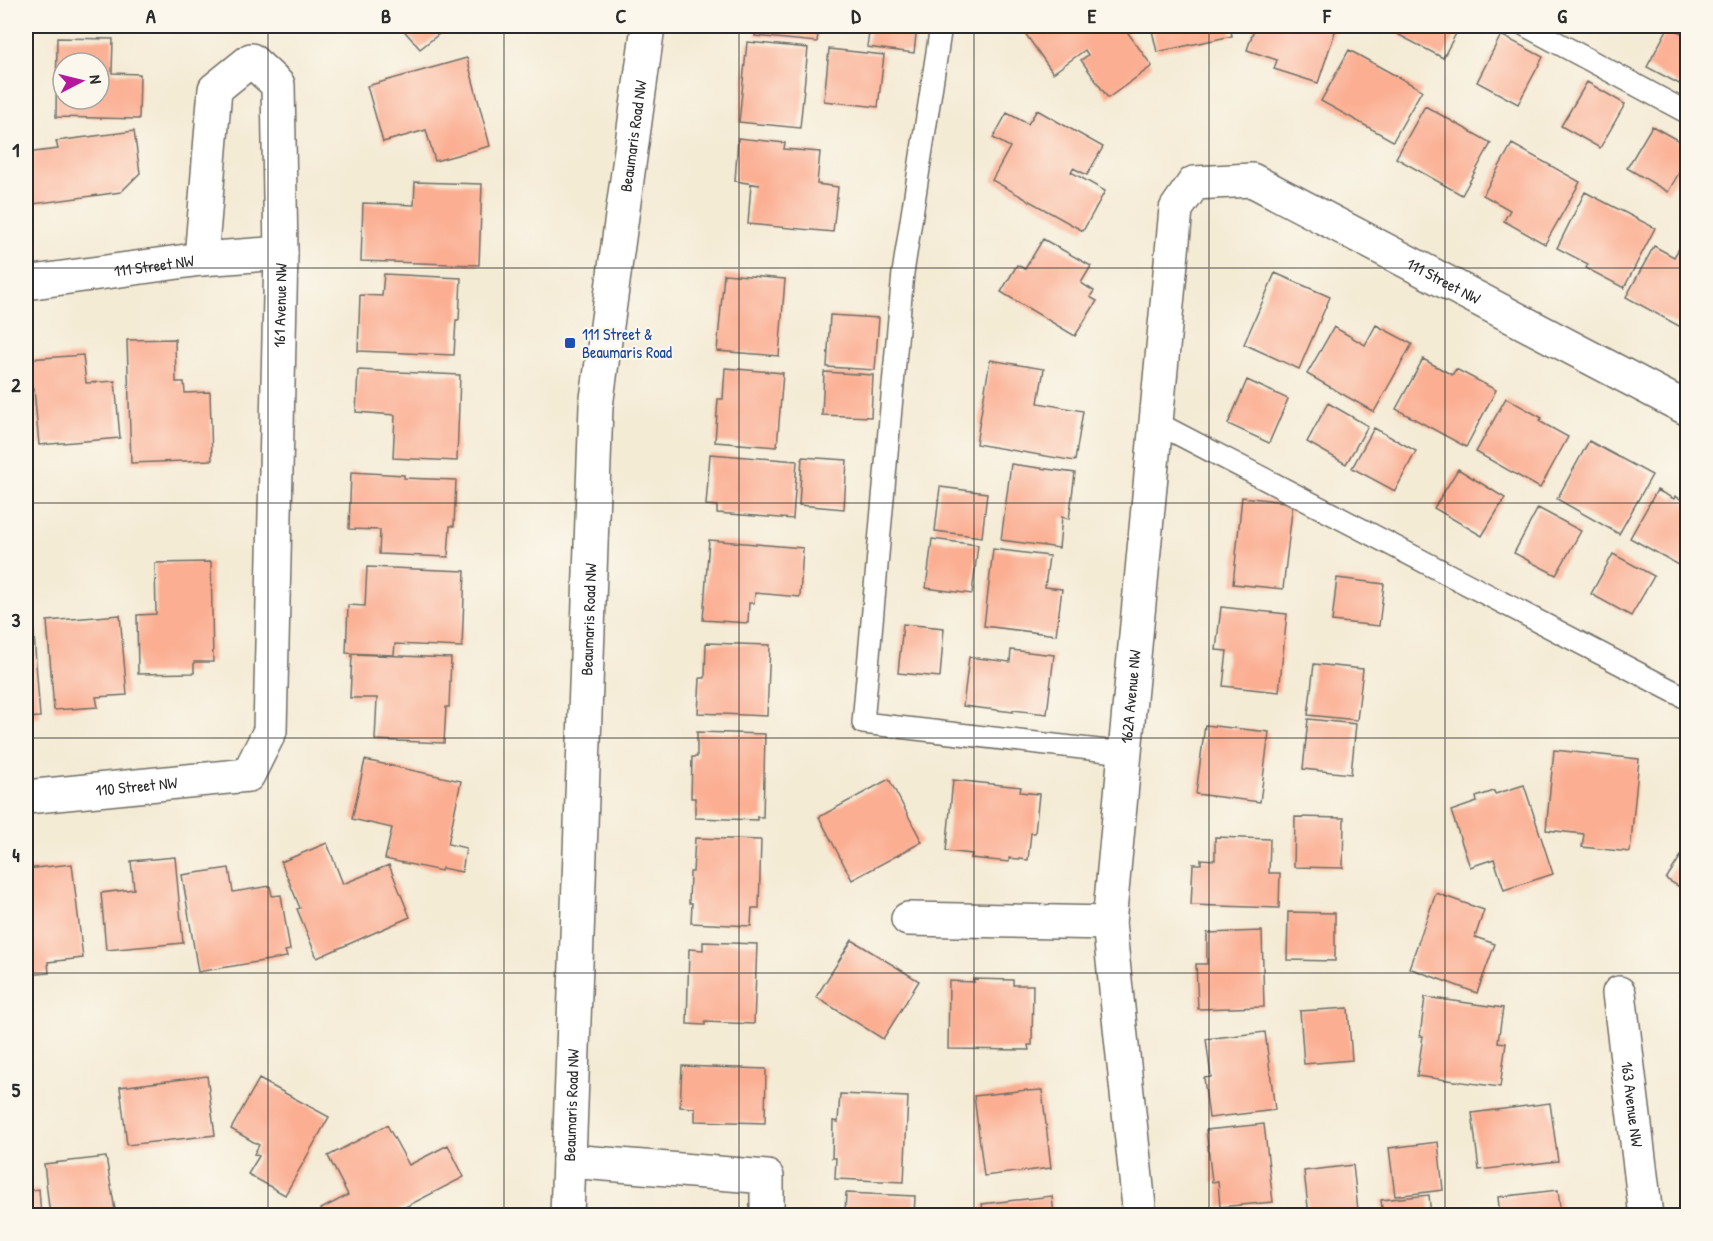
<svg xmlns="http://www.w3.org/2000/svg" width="1713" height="1241" viewBox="0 0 1713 1241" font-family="'Patrick Hand',sans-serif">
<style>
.building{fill:#fbae92;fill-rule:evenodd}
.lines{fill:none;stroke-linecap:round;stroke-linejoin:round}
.lane-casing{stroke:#716e66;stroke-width:24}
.street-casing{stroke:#716e66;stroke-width:36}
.secondary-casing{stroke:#716e66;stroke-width:36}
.lane{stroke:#fff;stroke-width:21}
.street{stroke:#fff;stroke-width:33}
.secondary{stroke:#fff;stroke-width:33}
.grid{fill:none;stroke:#2b2b2b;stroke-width:1.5;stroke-opacity:0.55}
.transit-dot{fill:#1a4fb4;stroke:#fbf7ec;stroke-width:2}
.labels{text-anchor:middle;stroke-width:4.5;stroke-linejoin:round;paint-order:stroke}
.street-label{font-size:16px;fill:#2b2b2b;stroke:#fbf7ec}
.transit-label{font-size:16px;fill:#164399;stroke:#fbf7ec;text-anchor:start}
.neatline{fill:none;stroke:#2b2b2b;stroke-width:2}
.grid-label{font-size:20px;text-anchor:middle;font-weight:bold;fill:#2b2b2b}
</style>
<rect width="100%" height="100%" fill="#fbf7ec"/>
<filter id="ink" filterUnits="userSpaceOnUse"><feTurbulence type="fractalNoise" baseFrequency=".0167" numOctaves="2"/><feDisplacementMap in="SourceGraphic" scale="12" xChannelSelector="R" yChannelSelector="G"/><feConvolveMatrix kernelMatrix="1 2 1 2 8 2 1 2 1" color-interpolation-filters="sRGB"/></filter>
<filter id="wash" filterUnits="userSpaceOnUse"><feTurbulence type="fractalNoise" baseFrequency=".008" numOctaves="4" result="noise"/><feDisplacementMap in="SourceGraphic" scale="24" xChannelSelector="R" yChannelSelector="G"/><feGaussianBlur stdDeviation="1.35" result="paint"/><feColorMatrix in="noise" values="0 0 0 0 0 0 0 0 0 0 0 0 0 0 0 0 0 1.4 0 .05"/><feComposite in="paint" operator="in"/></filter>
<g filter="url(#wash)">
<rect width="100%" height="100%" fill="#f4ebd5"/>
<g id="blocks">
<path class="building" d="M400 26H449L420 49Z
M756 26H819L817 42 755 36Z
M870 26H917L914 53 867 47Z
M1020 26H1123L1152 66 1108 98 1081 60 1088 55 1085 50 1053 73Z
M1151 26H1230L1232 36 1157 52Z
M1255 26H1337L1318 83 1274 69 1277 60 1247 50Z
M1404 26H1460L1443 58 1399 35Z
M1669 26 1688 37 1687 88 1647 67Z
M1501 35 1543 57 1518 104 1477 82Z
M57 38 113 39 112 73 140 74 139 119 56 117ZM63 63H99V99H63Z
M747 42 808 48 800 128 739 122Z
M829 49 884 55 878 107 824 101Z
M1349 50 1422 90 1393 141 1321 101Z
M467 58 490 146 435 161 426 130 383 142 367 86Z
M1587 82 1625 104 1600 148 1561 126Z
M1425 106 1491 143 1462 195 1396 158Z
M1037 110 1103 147 1087 175 1073 168 1071 172 1105 191 1083 231 992 180 1010 147 993 138 1007 113 1028 124Z
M1652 126 1688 146V157L1668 192 1627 168Z
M134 131 140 173 121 192 26 205V153L58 149 56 141Z
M738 138 785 143 784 149 820 152 817 184 838 187 833 232 748 224 751 184 760 185 735 181Z
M1512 144 1580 182 1545 244 1504 221 1510 210 1483 195Z
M415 182 482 184 479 265 361 261 363 203 414 205Z
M1585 192 1655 228 1624 288 1586 268 1588 264 1557 248Z
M1043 239 1091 266 1081 283 1094 291 1090 297 1097 301 1075 336 1001 292 1017 265 1025 269Z
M1654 246 1674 257 1680 247 1688 252V331L1626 297Z
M1275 273 1330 297 1299 369 1244 344Z
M384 274 461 278 459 320H456L454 355 358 351 360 295 382 296Z
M724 274 785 279 779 356 717 351Z
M830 315 879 318 875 370 827 367Z
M1376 325 1412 344 1374 412 1307 374 1334 327 1365 345Z
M175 339 176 382H184L185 393 210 392 212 460 131 463 127 340Z
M83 355 86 383 115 381 120 438 39 445 34 389H32L29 359Z
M1423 359 1452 375 1456 369 1496 390 1466 447 1396 409Z
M990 360 1044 369 1038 403 1083 411 1075 461 976 444Z
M725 368 783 373 777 447 715 442 718 399H723Z
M358 370 460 375 457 461 393 458 395 415 356 412Z
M824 372 873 375 871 417 822 415Z
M1247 380 1288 399 1269 443 1228 424Z
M1506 398 1542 418 1539 421 1568 437 1540 488 1476 452Z
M1328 403 1368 426 1346 464 1307 442Z
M1374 428 1416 451 1395 491 1352 468Z
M1589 441 1652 475 1619 534 1557 499Z
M710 454 797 461 793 519 717 513V506L706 505Z
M802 457 847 460 844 509 799 505Z
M1011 464 1075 473 1069 519 1062 517 1059 548 1001 540Z
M1458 469 1505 498 1482 536 1434 508Z
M351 472 404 475V478L456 480 454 526H450L448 557 379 554 380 530 349 529Z
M940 487 987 493 982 537 935 531Z
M1657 490 1674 499 1675 496 1688 503V570L1630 538Z
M1242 497 1293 503 1283 589 1233 584Z
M1538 508 1581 531 1556 575 1514 553Z
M932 539 978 545 972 594 926 588Z
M709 540 803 548 800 597 755 593 754 603H749L748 623 703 620Z
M993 549 1049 556 1045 587 1062 589 1056 635 984 626Z
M1613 554 1654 576 1631 616 1591 594Z
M211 562 213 662H194V673L138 674 137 615 156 614 155 563Z
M367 567 465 571 462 647 395 644 394 655 346 653 348 605 365 606Z
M1337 578 1384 584 1379 626 1332 621Z
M1221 607 1287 614 1279 692 1223 686 1227 651 1216 650Z
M120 615 127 695 96 697 98 707 54 710 47 621Z
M33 622 40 717 26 718V623Z
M903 624 944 628 940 677 898 673Z
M706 643 770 645 767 716 698 713 700 678H705Z
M1011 650 1054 655 1047 714 1013 710V712L963 706 969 657 1010 662Z
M352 654 451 658 449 707H446L444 743 375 740 377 698H350Z
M1314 664 1363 669 1357 720 1308 715Z
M1308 719 1356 724 1351 774 1303 769Z
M1205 725 1269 732 1260 802 1196 794Z
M697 732 765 734 763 818 757 817V820L695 818V798H691L692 757H697Z
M1554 750 1639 759 1630 852 1582 847 1584 834 1546 830Z
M365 760 461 781 448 844 466 848 462 872 442 868 441 871 385 859 392 828 352 819Z
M889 779 922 842 852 880 819 817Z
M953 780 1021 787 1020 792 1039 794 1035 833H1031L1028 860 1009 858V862L971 858 972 854 946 851Z
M1524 785 1553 874 1504 890 1494 859 1470 867 1451 811 1477 802 1476 797 1494 791 1495 794Z
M1295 817 1344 818 1343 868 1294 867Z
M1215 837 1270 839 1269 873H1280L1279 908 1191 905 1193 864H1201V859L1215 860Z
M695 838 761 840 759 908H752L751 926 691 923 692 903H689L690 872H693Z
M327 843 343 884 389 865 410 917 317 958 297 909 300 908 281 862Z
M1688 845V892L1666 879Z
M175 857 183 943 106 950 101 893 134 889 131 861Z
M72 864 83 958 48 962 49 973 26 975V905H28L26 869Z
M229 868 233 892 270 886 272 896 281 895 290 950 285 951 287 957 198 972 182 875Z
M1436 893 1484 910 1475 937 1495 944 1477 993 1409 968Z
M1288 912 1335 913V961L1287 960Z
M1262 931 1264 1007 1198 1009 1196 964H1207V933Z
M852 940 919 981 883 1039 816 997Z
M703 942 757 944 754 1024 705 1022V1025L687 1024 689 949 703 950Z
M973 979 1013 980V985H1033L1032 1045H1028L1029 1050 948 1049 949 981 974 982Z
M1425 997 1503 1008 1498 1042 1506 1043 1500 1087 1417 1076 1423 1036H1420Z
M1348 1008 1352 1060 1304 1064 1300 1011Z
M1265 1032 1275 1110 1209 1118 1204 1078 1211 1077 1206 1039Z
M682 1066 766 1069 765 1123 695 1121V1108L680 1107Z
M207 1076 215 1135 127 1145 120 1087Z
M259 1079 329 1117 285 1195 248 1174 259 1156 254 1154 259 1145 231 1129Z
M1027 1090V1091L1042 1090 1051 1168 984 1176 974 1096Z
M840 1094 908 1097 904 1182 835 1179 836 1158H832L833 1121 838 1122Z
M1550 1103 1558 1161 1479 1170 1472 1113Z
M1264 1124 1273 1202 1220 1207 1218 1181 1212 1182 1206 1130Z
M387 1125 409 1165 448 1145 464 1177 388 1216H325L321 1209 348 1195 328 1156Z
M1438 1142 1443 1190 1395 1196 1389 1148Z
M106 1157 116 1216H50L44 1164Z
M1353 1165 1358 1210 1309 1216 1304 1171Z
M39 1189 41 1216H26V1191Z
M1558 1190 1561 1216H1500L1498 1197Z
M846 1193 915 1196 914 1216H841V1213H845Z
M1429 1195 1431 1216H1383L1381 1200Z
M1052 1196 1054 1216H984L982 1204Z"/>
</g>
</g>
<g filter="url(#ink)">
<use href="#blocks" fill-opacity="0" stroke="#716e66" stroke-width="1.5"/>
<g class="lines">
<defs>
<path id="lane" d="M941 26 903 273 863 723 1125 753
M1526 26 1688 113
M1155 422 1688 699"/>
<g id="street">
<path id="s1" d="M26 283 201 259 281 253"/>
<path id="s2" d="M26 797 248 775 270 731 281 253 278 85 251 60 215 89 201 259"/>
<path d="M908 919 1109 923"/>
<path id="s3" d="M1619 993 1646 1216"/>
<path d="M569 1161 767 1177V1216"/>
<path id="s4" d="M1140 1216 1109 923 1176 209 1194 183 1252 180 1688 409"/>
</g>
<g id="secondary">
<path id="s5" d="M567 1216 596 406 648 26"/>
</g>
</defs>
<use href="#lane" class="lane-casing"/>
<use href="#street" class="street-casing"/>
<use href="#secondary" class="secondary-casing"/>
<use href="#lane" class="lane"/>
<use href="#street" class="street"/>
<use href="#secondary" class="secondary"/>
</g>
</g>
<path class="grid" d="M268 26V1216M504 26V1216M739 26V1216M974 26V1216M1209 26V1216M1445 26V1216M26 268H1688M26 503H1688M26 738H1688M26 973H1688"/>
<rect class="transit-dot" x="564" y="337" width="12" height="12" rx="3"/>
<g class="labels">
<g class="street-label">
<text dy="6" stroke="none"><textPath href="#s5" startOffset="1083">Beaumaris Road NW</textPath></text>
<text dy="6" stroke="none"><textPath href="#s1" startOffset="129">111 Street NW</textPath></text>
<text dy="6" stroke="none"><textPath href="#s4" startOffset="1318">111 Street NW</textPath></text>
<text dy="6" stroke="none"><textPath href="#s2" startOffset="698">161 Avenue NW</textPath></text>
<text dy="6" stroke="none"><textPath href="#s5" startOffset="597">Beaumaris Road NW</textPath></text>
<text dy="6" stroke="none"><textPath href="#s4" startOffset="522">162A Avenue NW</textPath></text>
<text dy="6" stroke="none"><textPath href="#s2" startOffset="111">110 Street NW</textPath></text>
<text dy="6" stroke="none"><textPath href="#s3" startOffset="112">163 Avenue NW</textPath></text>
<text dy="6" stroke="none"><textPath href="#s5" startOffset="111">Beaumaris Road NW</textPath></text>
</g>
<g class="transit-label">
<text x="582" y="340">111 Street &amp;<tspan x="582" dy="18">Beaumaris Road</tspan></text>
</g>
</g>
<rect width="1713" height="1241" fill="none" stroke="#fbf7ec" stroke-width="66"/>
<g transform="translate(81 81) rotate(83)"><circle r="28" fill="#fbf7ec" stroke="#a8a59f" stroke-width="1.5"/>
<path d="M0-4.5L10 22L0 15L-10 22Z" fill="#b5179e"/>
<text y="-9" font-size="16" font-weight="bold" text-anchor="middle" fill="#2b2b2b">N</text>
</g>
<rect x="33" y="33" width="1647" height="1175" class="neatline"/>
<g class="grid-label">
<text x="151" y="23">A</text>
<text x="386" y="23">B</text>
<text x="621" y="23">C</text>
<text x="856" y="23">D</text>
<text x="1092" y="23">E</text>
<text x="1327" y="23">F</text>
<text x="1562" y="23">G</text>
<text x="16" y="157">1</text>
<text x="16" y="392">2</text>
<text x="16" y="627">3</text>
<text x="16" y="862">4</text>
<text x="16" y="1097">5</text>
</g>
</svg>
